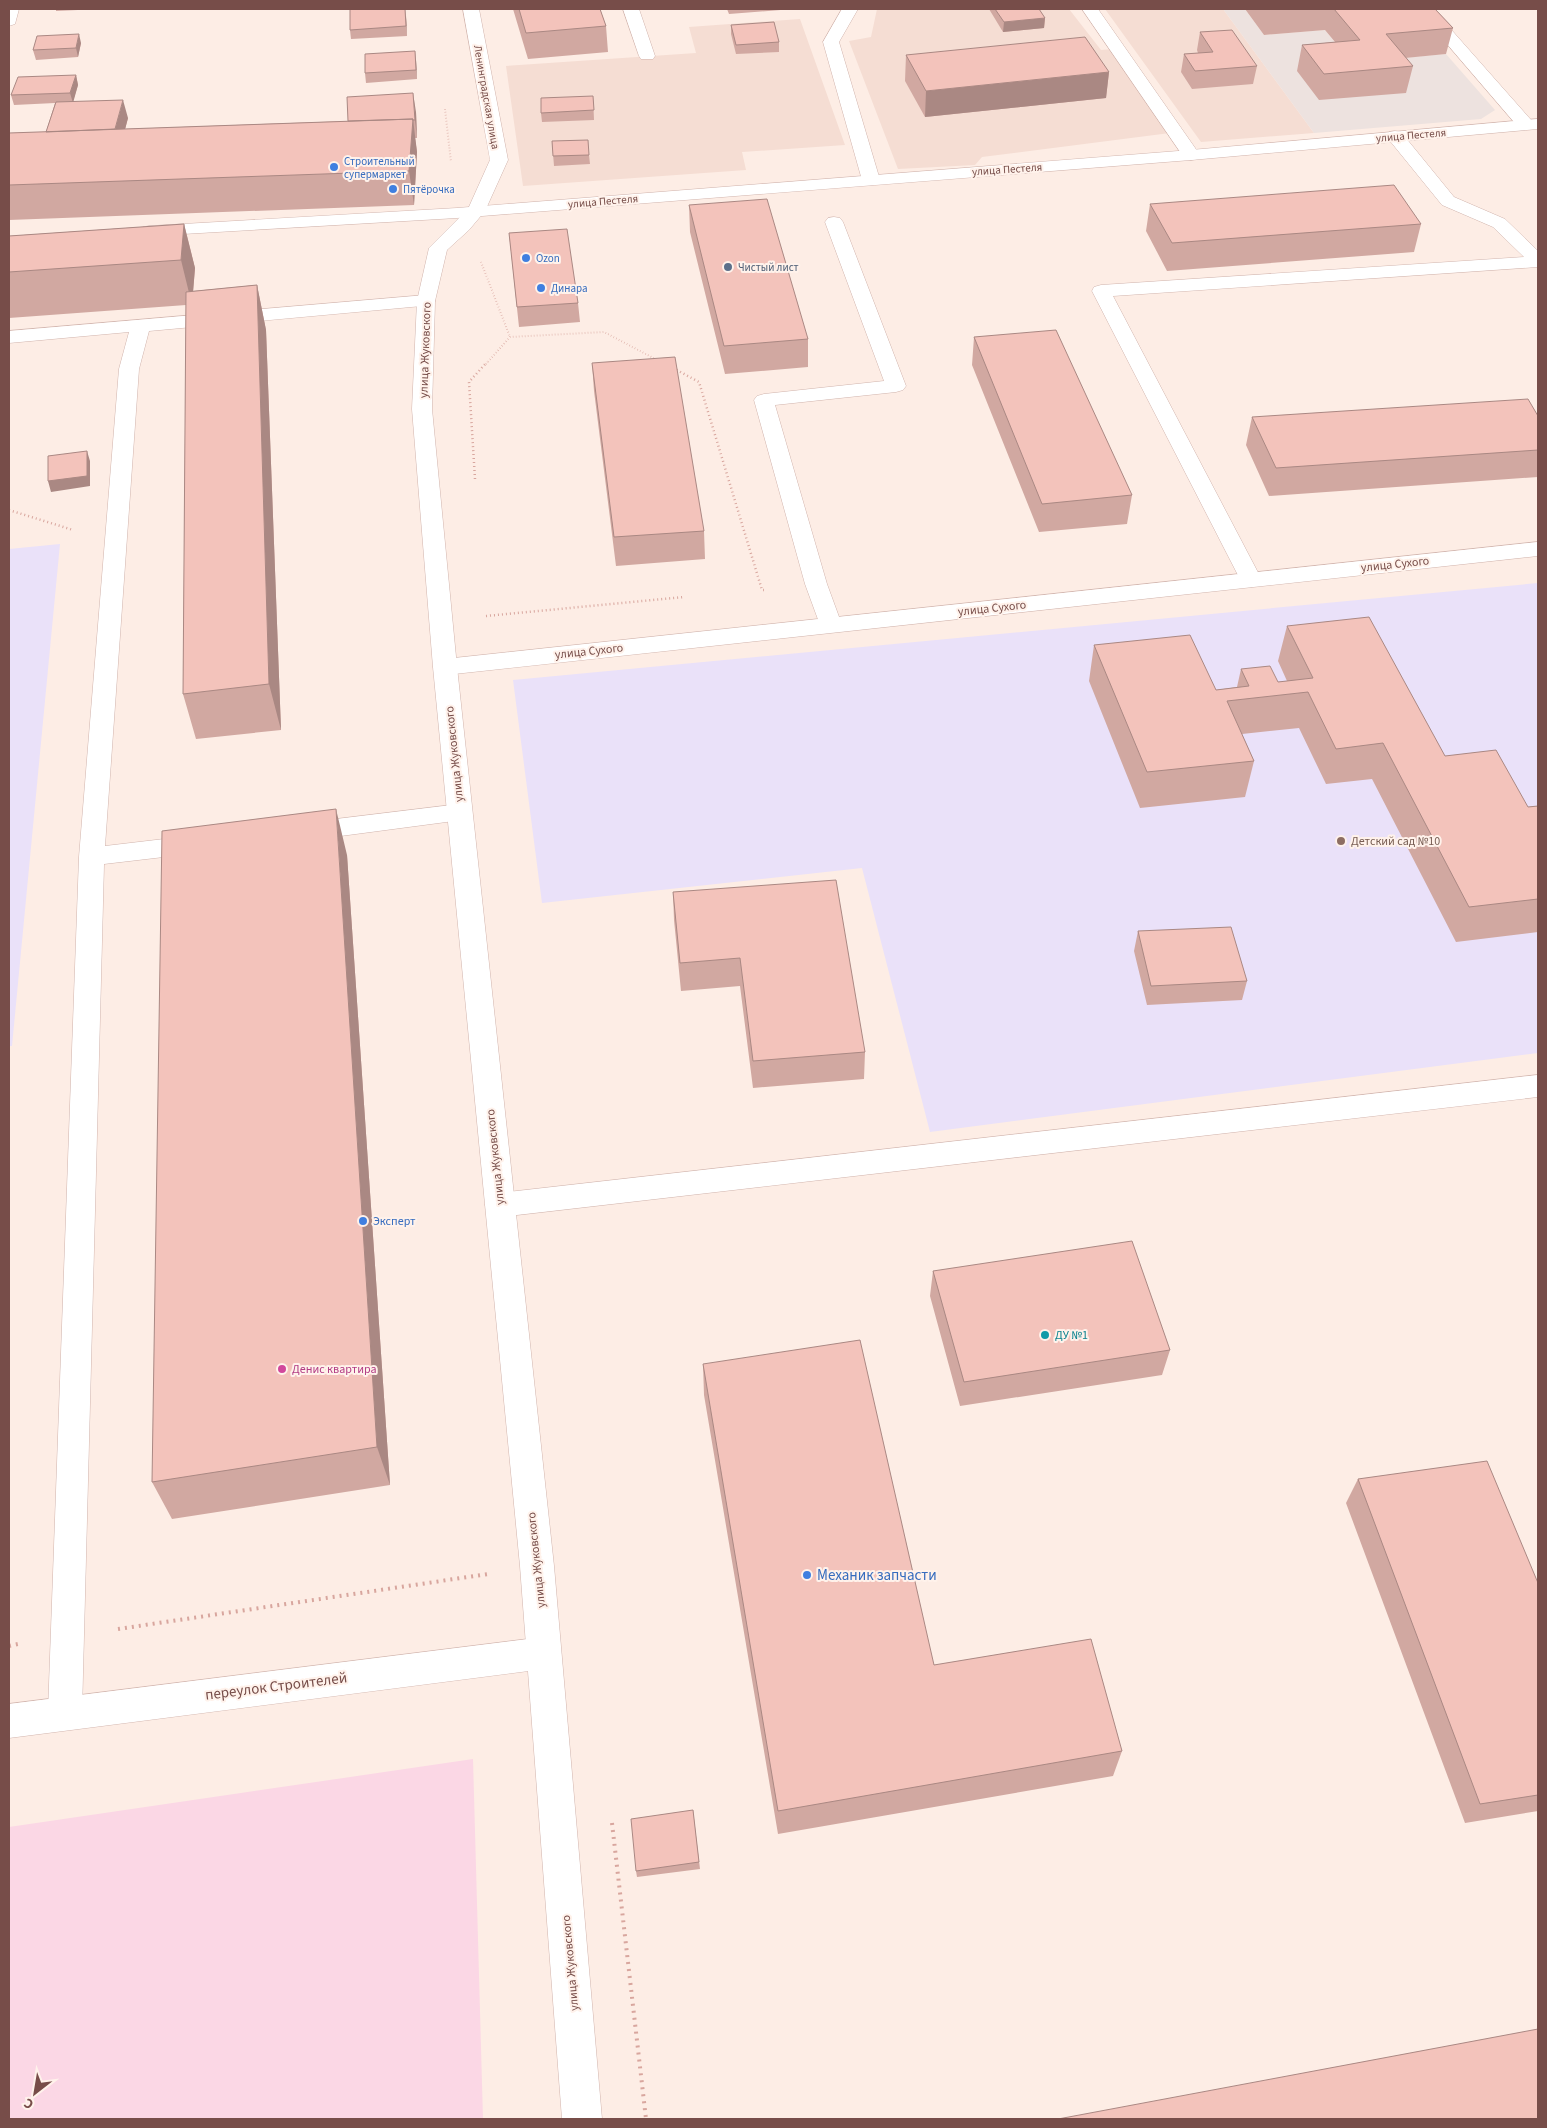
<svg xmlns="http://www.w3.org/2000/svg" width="1547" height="2128" viewBox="0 0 1547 2128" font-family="'Source Sans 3',sans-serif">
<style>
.residential{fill:#f5ddd3}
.industrial{fill:#ede2df}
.education{fill:#eae1f9}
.medical{fill:#fbd7e5}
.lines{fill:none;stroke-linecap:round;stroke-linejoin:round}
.service-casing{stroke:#d1b4ad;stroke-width:1}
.minor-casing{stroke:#d1b4ad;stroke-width:1}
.tertiary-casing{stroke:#d1b4ad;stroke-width:1}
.path-far2{stroke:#d8a69e;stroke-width:2;stroke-dasharray:0.5 2.5;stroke-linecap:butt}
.path-far1{stroke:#d8a69e;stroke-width:2.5;stroke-dasharray:1 3;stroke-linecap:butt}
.path{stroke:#d8a69e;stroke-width:4;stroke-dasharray:2 5;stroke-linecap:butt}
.service{fill:#fff;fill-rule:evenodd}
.minor{fill:#fff;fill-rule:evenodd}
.tertiary{fill:#fff;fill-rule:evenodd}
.wall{fill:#d1a8a1}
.shaded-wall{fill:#aa8883}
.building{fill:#f3c3bb;stroke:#aa8883}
.shop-dot{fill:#3f7fe0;stroke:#fff2eb;stroke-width:2}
.service-dot{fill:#5c6f8a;stroke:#fff2eb;stroke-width:2}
.education-dot{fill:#8d6e63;stroke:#fff2eb;stroke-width:2}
.culture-dot{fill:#0f9aa8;stroke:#fff2eb;stroke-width:2}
.hotel-dot{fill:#d1479c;stroke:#fff2eb;stroke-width:2}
.labels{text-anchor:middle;stroke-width:4;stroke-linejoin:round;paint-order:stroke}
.far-street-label{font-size:11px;fill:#774d49;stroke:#fff2eb}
.far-shop-label{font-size:11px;fill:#366cbe;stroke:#fff2eb;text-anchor:start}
.far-service-label{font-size:11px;fill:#4e5e75;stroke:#fff2eb;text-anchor:start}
.street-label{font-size:12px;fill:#774d49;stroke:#fff2eb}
.education-label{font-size:12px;fill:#785e54;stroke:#fff2eb;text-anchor:start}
.shop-label{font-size:12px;fill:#366cbe;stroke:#fff2eb;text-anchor:start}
.culture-label{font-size:12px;fill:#0d838f;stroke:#fff2eb;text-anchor:start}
.hotel-label{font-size:12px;fill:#b23c85;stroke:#fff2eb;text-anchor:start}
.near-shop-label{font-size:15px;fill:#366cbe;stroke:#fff2eb;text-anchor:start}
.near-street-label{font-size:15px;fill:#774d49;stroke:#fff2eb}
</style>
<rect width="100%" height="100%" fill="#fdede5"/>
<path class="residential" d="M877 9H1069L1101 50 1113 49 1170 133 982 157 975 165 898 169 849 41 871 37Z
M1105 9H1223L1314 133 1201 142Z
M800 19 845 145 742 152 746 170 523 186 506 66 696 53 689 27Z"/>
<path class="industrial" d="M1223 9H1245L1264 35 1325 30 1354 66 1380 60 1446 54 1495 110 1481 119 1314 133Z"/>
<path class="education" d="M60 544 12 1046H9V549Z
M1538 583V1053L930 1132 862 868 542 903 513 680Z"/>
<path class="medical" d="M473 1759 483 2119H9V1827Z"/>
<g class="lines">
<defs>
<path id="service" d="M623 9H639L655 56 653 59H641L639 56Z
M842 9H858L839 42 880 180 877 184 871 185 865 184 862 180 823 42Z
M1082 9H1098L1200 155 1197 159 1191 160 1185 159Z
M1417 9H1433L1532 121 1534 125 1532 129H1520Z
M1395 131 1401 132 1454 197 1505 219 1538 251V267L1113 296 1262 580 1259 585 1251 587 1243 585 1092 291 1094 287 1101 285 1524 257 1493 227 1442 205 1386 136 1389 132Z
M834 217 840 218 843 222 906 386 903 390 896 392 775 405 827 584 842 625 839 630 831 632 823 630 820 625 805 584 754 400 757 396 764 394 884 381 825 222 828 218Z
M426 295 433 297 435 301 433 305 149 331 139 369 105 846 198 835 207 838 211 844 207 850 198 853 104 864 82 1712 77 1724 65 1729 53 1724 48 1712 79 857 119 369 129 332 9 343V331Z
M460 804 469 807 472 813 469 819 303 841 294 838 291 832 294 826 303 823Z
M1538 1075V1097L500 1217 490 1213 485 1205 490 1197 500 1193Z"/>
<path id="minor" d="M9 9H19L15 24 9 26Z
M1538 119V129L1191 160 457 218 149 236 143 235 140 231 143 227 149 226 457 208 1191 150Z
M1538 542V556L445 675 437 672 433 667 437 662 445 659Z
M544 1637 556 1641 561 1653 556 1665 544 1669 9 1738V1704Z"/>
<path id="tertiary" d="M463 9H479L508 160 485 211 469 230 447 250 435 301 432 409 457 667 554 1566 602 2119H562L520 1566 433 667 412 409 417 301 429 248 468 209 490 160Z"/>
</defs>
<use href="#service" class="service-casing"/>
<use href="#minor" class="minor-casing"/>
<use href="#tertiary" class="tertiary-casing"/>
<path class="path-far2" d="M445 109 451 162
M481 262 510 337
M486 364 510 337 604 332 659 361"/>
<path class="path-far1" d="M673 368 699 382 762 590H764
M475 479 469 382 487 362
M9 510 73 530
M486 616 684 597"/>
<path class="path" d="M118 1629 488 1574
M9 1646 18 1644
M612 1823 646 2119"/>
<use href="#service" class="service"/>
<use href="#minor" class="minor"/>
<use href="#tertiary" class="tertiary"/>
</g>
<path class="wall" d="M56 9H100L56 11Z
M513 9H600L606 26 608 52 528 59Z
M727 9H793L729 14Z
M989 9H1039L1045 18 1044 28 1003 32Z
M1245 9H1435L1453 28 1446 54 1405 58 1413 66 1406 93 1319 100 1297 71 1302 45 1335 42 1325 30 1264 35Z
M406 16 407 36 351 39 350 30Z
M731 25 779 42V52L736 54 731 34Z
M1200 32 1257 66 1253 84 1192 89 1181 72 1184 54 1198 53 1197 50Z
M81 43 78 57 36 60 33 50Z
M906 55 1109 72 1106 98 925 117 905 81Z
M416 60 417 79 366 83 365 73Z
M76 75 78 85 73 101 128 118 125 129 348 121 416 112 417 138H415L417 152 414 205 9 220V133L46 132 55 103 14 105 11 95Z
M593 96 594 120 542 122 541 113Z
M552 141 589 155 590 164 554 166Z
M1150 204 1421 224 1414 252 1167 271 1146 231Z
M689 205 808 339V367L725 374 690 232Z
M184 224 195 268 193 291 257 285 266 330 281 730 196 739 183 694 186 305 9 318V236Z
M509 233 578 303 580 322 519 327Z
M974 337 1132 495 1127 524 1039 532 972 365Z
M592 363 704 531 705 559 616 566 594 391Z
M1538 416V477L1269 496 1246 445 1252 417Z
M1287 626 1445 756 1528 807 1538 806V932L1456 942 1372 779 1326 784 1299 728 1242 734 1254 761 1245 797 1140 808 1089 681 1094 645 1216 690 1237 687 1241 669 1278 682 1287 681 1278 661Z
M347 855 390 1485 172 1519 152 1482Z
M673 892 865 1052 864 1079 753 1088 740 986 681 991 674 920Z
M1138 931 1247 981 1242 1000 1147 1005 1134 951Z
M933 1271 1170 1350 1162 1375 960 1406 930 1296Z
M703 1364 934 1665 1122 1751 1113 1776 778 1834 704 1395Z
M1358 1479 1538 1583V1811L1465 1823 1346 1503Z
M693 1810 700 1869 637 1877 636 1871Z"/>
<path class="shaded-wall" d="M405 9 406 16 407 36 406 26Z
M1045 18 1044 28 1003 32 1004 22Z
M79 34 81 43 78 57 76 48Z
M415 51 416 60 417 79 416 70Z
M1109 72 1106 98 925 117 926 91Z
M76 75 78 85 73 103 70 93Z
M413 93 416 112 417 138 415 120Z
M123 100 128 118 119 153 114 134Z
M413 119 417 152 414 205 409 171Z
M184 224 195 268 192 305 181 260Z
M257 285 266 330 281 730 269 684Z
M87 451 90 461V486L51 492 48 481Z
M336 809 347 855 390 1485 377 1447Z"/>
<path class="building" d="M350 9H405L406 26 350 30Z
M519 9H600L606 26 526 33Z
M995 9H1039L1045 18 1004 22Z
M1334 9H1435L1453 28 1386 34 1413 66 1324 74 1302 45 1360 40Z
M774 22 779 42 736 45 731 25Z
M1232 30 1257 66 1195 71 1184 54 1213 52 1200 32Z
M79 34 76 48 33 50 37 36Z
M1085 37 1109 72 926 91 906 55Z
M415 51 416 70 365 73V54Z
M76 75 70 93 11 95 18 77Z
M413 93 415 120H412L413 119 348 121 347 97Z
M593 96 594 110 541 113V98Z
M123 100 115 129 46 132 56 102Z
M413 119 409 171 9 185V133Z
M588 140 589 155 553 156 552 141Z
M1394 185 1421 224 1172 243 1150 204Z
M767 199 808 339 724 346 689 205Z
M184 224 181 260 9 272V236Z
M567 229 578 303 517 307 509 233Z
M257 285 269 684 183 694 186 292Z
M1056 330 1132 495 1042 504 974 337Z
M675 357 704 531 614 537 592 363Z
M1528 399 1538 416V450L1276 468 1252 417Z
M87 451V476L48 481V456Z
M1369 617 1445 756 1496 750 1528 807 1538 806V899L1469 907 1383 743 1336 749 1308 692 1227 701 1254 761 1147 772 1094 645 1190 635 1216 690 1249 686 1241 669 1270 666 1278 682 1313 678 1287 626Z
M336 809 377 1447 152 1482 162 831Z
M836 880 865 1052 753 1061 740 958 680 963 673 892Z
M1231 927 1247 981 1151 986 1138 931Z
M1132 1241 1170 1350 964 1382 933 1271Z
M860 1340 934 1665 1091 1639 1122 1751 778 1811 703 1364Z
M1487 1461 1538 1583V1795L1480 1804 1358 1479Z
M693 1810 699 1862 636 1871 631 1819Z
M1538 2029V2119H1058Z"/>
<g class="shop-dot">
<circle cx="334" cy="167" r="5"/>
<circle cx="393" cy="189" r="5"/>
<circle cx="526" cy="258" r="5"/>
<circle cx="541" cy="288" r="5"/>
<circle cx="363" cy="1221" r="5"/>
<circle cx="807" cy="1575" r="5"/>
</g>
<circle class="service-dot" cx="728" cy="267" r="5"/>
<circle class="education-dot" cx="1341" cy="841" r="5"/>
<circle class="culture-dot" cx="1045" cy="1335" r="5"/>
<circle class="hotel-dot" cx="282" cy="1369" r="5"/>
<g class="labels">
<g class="far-street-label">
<text transform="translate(487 97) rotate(80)" y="4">Ленинградская улица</text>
<text transform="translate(1411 135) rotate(-5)" y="4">улица Пестеля</text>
<text transform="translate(1007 169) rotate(-4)" y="4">улица Пестеля</text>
<text transform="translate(603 201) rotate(-5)" y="4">улица Пестеля</text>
</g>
<g class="far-shop-label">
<text x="344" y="165">Строительный<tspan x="344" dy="13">супермаркет</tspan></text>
<text x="403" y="193">Пятёрочка</text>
<text x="536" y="262">Ozon</text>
<text x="551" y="292">Динара</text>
</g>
<g class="far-service-label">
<text x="738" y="271">Чистый лист</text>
</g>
<g class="street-label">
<text transform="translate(425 350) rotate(-88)" y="4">улица Жуковского</text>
<text transform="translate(1395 564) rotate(-6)" y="4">улица Сухого</text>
<text transform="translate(992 608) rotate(-6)" y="4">улица Сухого</text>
<text transform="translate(589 651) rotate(-6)" y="4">улица Сухого</text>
<text transform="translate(454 754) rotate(-96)" y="4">улица Жуковского</text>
<text transform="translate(495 1157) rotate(-96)" y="4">улица Жуковского</text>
<text transform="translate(536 1560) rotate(-96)" y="4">улица Жуковского</text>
<text transform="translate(570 1963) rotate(-95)" y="4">улица Жуковского</text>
</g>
<g class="education-label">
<text x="1351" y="845">Детский сад №10</text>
</g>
<g class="shop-label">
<text x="373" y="1225">Эксперт</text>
</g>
<g class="culture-label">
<text x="1055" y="1339">ДУ №1</text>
</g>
<g class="hotel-label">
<text x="292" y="1373">Денис квартира</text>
</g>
<g class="near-shop-label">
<text x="817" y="1580">Механик запчасти</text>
</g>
<g class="near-street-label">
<text transform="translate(276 1686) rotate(-7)" y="5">переулок Строителей</text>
</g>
</g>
<rect width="1547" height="2128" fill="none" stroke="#774d49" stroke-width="20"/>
<g transform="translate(35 2093) rotate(211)" stroke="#fff2eb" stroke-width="4" paint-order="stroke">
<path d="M0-4L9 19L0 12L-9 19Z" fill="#774d49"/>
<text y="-8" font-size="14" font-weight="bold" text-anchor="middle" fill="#774d49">С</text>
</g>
</svg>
